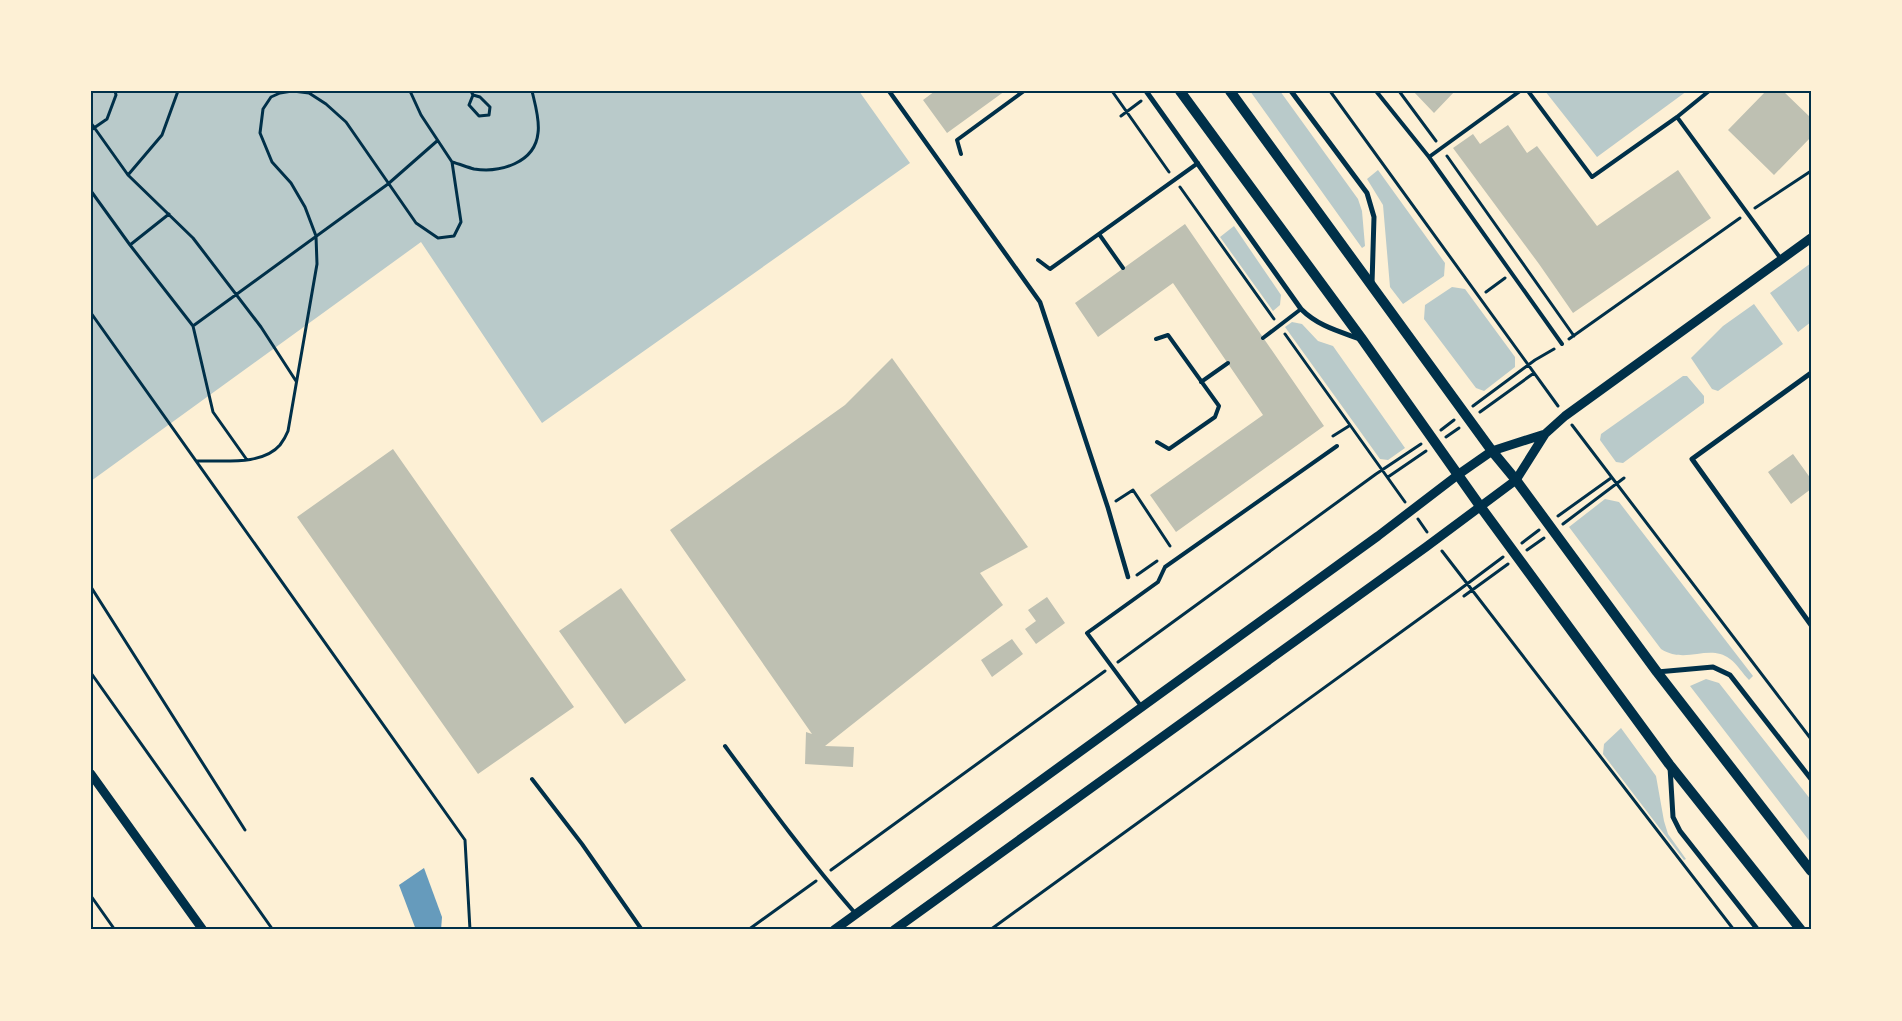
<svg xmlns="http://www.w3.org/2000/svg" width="1902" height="1021" viewBox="0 0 1902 1021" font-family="'Work Sans',sans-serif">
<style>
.green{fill:#b9caca}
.water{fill:#669bbc}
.building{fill:#bec0b2}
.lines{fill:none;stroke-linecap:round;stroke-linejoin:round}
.path{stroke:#003049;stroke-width:3}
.service{stroke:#003049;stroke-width:4}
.pedestrian{stroke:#003049;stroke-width:4.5}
.minor{stroke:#003049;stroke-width:5}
.tertiary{stroke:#003049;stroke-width:9}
.secondary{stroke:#003049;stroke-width:10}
.neatline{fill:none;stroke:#003049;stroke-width:2}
</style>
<rect width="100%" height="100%" fill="#fdf0d5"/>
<path class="green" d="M91 91H859L910 163 542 423 421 242 91 481Z
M1250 91H1280L1358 199 1362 211 1365 246 1362 248Z
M1545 91H1687L1597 157Z
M1378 170 1445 263 1444 276 1403 304 1390 287 1383 205 1367 179Z
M1234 226 1281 295 1280 305 1273 311 1220 237Z
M1811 263V322L1798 332 1770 293Z
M1452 287 1465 289 1515 357V367L1484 391 1476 388 1424 319 1425 305Z
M1754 304 1783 344 1718 391 1712 389 1691 358 1723 326Z
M1292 322 1302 324 1318 341 1333 346 1405 448 1388 460 1380 459 1285 327Z
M1683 376H1687L1704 396V403L1623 463 1616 462 1600 440 1601 434Z
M1605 499 1619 502 1753 676 1749 680C1743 674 1737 664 1730 659 1709 643 1686 665 1661 649L1569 527Z
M1706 679 1719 683 1811 800V843L1690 686Z
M1621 728 1656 776 1664 821 1668 834 1686 859 1684 860 1603 754 1604 744Z"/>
<path class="water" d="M424 868 442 917 441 930H416L399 885Z"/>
<path class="building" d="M935 91H1005L947 133 923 100Z
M1413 91H1455L1434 113Z
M1766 91H1783L1811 118V137L1774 175 1728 130Z
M1508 125 1527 153 1537 146 1597 226 1678 170 1711 218 1573 313 1539 264 1453 148 1473 134 1480 144Z
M1185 224 1324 426 1176 532 1150 495 1263 415 1173 283 1098 337 1075 303Z
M892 358 1028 547 980 573 1003 605 825 746 854 747 853 767 805 764 806 732 812 734 670 530 845 405Z
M393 449 574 707 478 774 297 517Z
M1793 454 1811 479V489L1791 504 1768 472Z
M621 588 686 680 625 724 559 631Z
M1047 597 1065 623 1036 644 1025 629 1036 621 1028 610Z
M1012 639 1023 654 992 677 981 660Z"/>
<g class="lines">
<path class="path" d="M293 91 309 93 326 104 346 122 416 223 438 238 454 236 461 222 452 162 421 115 410 91
M471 91 473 95 469 105 479 116 489 115 490 107 480 97 473 95
M1112 91 1169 172
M1330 91 1558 406
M1399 91 1436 141
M1121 116 1141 101
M91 123 128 175 193 238 261 327 296 381
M91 130 107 119 116 95 115 91
M1447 156 1574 336
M452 162C459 164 467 167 474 169 500 173 535 163 538 133 540 120 535 104 532 91
M128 175 162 135 178 91
M1180 187 1274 319
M91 191 130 245 193 326 213 412 247 460
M1755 208 1811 171
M130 245 169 214
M1486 292 1505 278
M91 313 465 840 470 930
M193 326 388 184 437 141
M1285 334 1405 502
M1569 339 1740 218
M1473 406 1535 360 1554 349
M1480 412 1534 373
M1572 425 1811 739
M1441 430 1454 420
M1333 436 1349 426
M1446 437 1459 428
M197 461C222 460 262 466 280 445 283 441 286 436 288 431L317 264 316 236 305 207 291 183 272 162 260 133 263 109 271 97 280 93 292 91
M1388 477 1426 451
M1116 501 1133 490 1170 546
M1558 516 1611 478
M1418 519 1427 532
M1563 524 1624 478
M1522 543 1539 530
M1527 550 1544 538
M1442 551 1734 930
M1137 575 1157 561
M91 587 245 830
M1464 596 1508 564
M1118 662 1376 474 1421 444
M91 673 273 930
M831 870 1105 671
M91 896 115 930
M748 930 816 881
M990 930 1459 590 1503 557"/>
<path class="service" d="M1376 91 1429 157 1562 344
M1528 91 1592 177 1677 117 1709 91
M1677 117 1781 259
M961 154 957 140 1024 91
M1429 157 1520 91
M1099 234 1123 268
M1038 260 1050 269 1198 163
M1263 338 1301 309
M1156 339 1168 335 1219 406 1215 417 1169 449 1157 442
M1201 382 1228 363
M1141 706 1087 633 1158 582 1165 567 1337 446
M725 746C767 803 808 859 855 913
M532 779 582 844 642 930"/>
<path class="pedestrian" d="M889 91 1040 302 1108 508 1128 577"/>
<path class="minor" d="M1146 91 1301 309C1318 326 1338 331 1360 339
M1291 91 1367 193 1374 217 1372 284
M1811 373 1692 459 1811 625
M1657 672 1713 667 1730 675 1811 779
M1670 767 1673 817 1680 831 1758 930"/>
<path class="tertiary" d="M91 774 203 930
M834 930 1378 536 1459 474 1492 451 1545 434
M894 930 1426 547 1516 480 1545 434 1565 416 1811 238"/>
<path class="secondary" d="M1180 91 1362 339 1480 506 1669 764 1801 930
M1230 91 1492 451 1516 480 1657 672 1811 871"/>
</g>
<rect width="1902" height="1021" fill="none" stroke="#fdf0d5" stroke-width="185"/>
<rect x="92" y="92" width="1718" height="836" class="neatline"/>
</svg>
